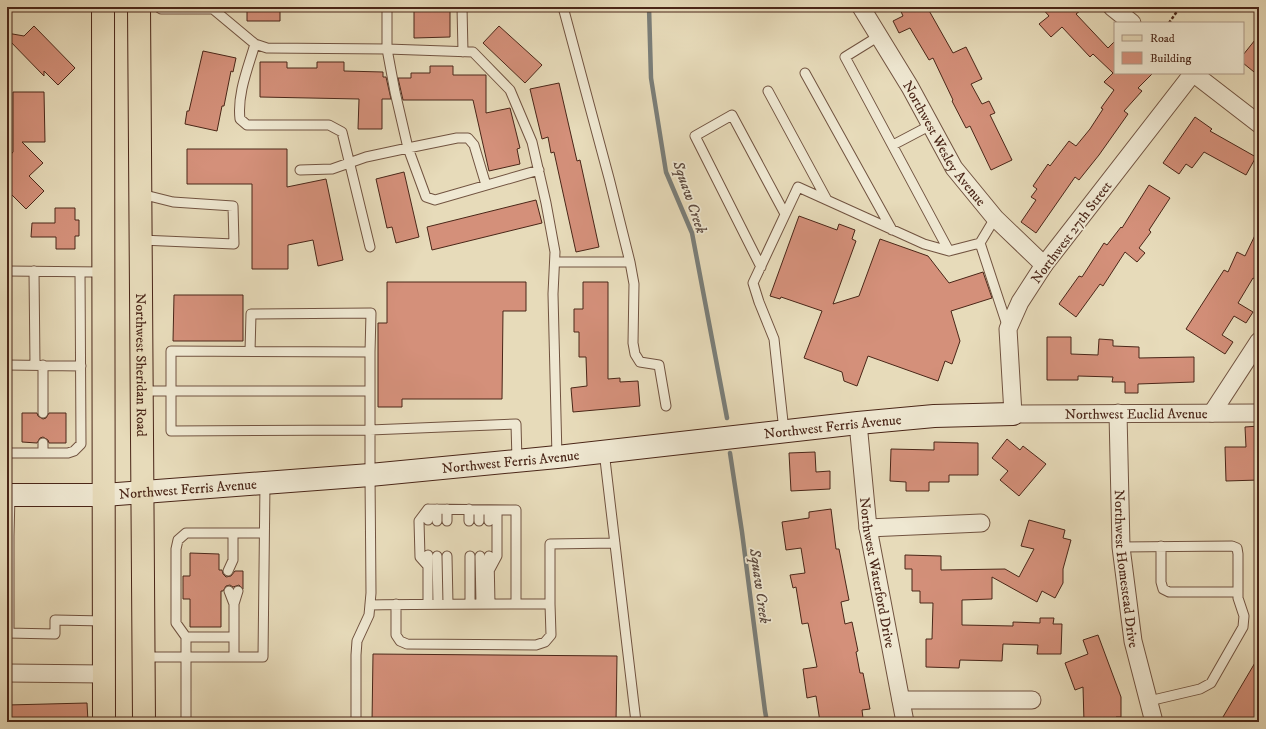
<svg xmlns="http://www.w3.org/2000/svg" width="1266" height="729" viewBox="0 0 1266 729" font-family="'IM FELL DW Pica',serif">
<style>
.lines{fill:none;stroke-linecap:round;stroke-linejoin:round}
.stream{stroke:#7a7e79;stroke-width:4.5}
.building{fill:#d4907a;stroke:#4a2618}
.lane-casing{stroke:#715340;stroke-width:11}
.street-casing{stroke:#715340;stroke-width:19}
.secondary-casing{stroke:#4a2618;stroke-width:24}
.primary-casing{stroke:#4a2618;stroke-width:24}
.path{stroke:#4a2618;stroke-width:2.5;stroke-dasharray:3 2;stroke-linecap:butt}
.lane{stroke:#efe8d2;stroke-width:9}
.street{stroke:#efe8d2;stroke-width:17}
.secondary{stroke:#efe8d2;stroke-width:22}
.primary{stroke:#e7dbba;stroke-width:22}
.labels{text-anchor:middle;stroke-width:3.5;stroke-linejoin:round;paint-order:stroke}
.street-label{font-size:14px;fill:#4a2618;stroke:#efe8d2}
.water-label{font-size:15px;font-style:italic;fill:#5e4b40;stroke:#efe8d2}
</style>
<rect width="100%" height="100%" fill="#e7dbba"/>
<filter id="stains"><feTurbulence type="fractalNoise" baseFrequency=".005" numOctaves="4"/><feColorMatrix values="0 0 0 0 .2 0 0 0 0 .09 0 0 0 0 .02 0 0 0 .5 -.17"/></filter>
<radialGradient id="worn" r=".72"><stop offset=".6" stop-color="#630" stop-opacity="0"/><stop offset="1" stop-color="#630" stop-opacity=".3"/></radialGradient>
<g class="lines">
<path class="stream" d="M649 7 651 78 666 172 692 233 727 418
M730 453 742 532 765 711 767 722"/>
</g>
<path class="building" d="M247 7H280V21H247Z
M414 7H450V37L414 38Z
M899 7H927L953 53 966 47 982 79 971 84 982 104 989 101 995 113 990 115 1012 160 991 170 970 126 966 128 952 101 953 100 933 58 929 60 910 28 899 33 893 21 903 16Z
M1041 7H1085L1076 14 1108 48 1115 41V73H1153L1138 88 1142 91 1124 111 1128 114 1099 155 1079 180 1075 177 1036 233 1021 222 1036 200 1031 197 1037 189 1033 186 1048 164 1050 166 1069 141 1076 146 1090 129 1103 109 1101 108 1114 90 1104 82 1113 73 1093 54 1090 57 1062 27 1051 37 1039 24 1049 16Z
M34 26 75 68 58 85 44 71V76L7 38V33L24 36Z
M499 26 542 65 525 83 483 43Z
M1259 35V76L1243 63V55Z
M203 51 236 58 233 72 231 71 224 106H222L217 131 185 124 187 111H189Z
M260 62H287V68H317V62H344V71L383 72V77H386L391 99H382V129H358L359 99 260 97Z
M430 66H453V75H486V113L510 108 520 148 517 149 520 164 489 171 473 100H403L398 78H411V73H430Z
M559 83 577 161 580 160 599 247 576 252 554 152 551 153 548 137 542 139 530 89Z
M13 92H44L45 142H22L43 163 29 176 44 191 26 209 7 190V159L13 152Z
M1195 117 1212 129 1210 131 1256 157 1246 175 1204 152 1192 168 1186 164 1179 174 1163 163Z
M187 149H287V187L326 179 343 260 318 266 313 240 288 245V269H252V184H187Z
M404 172 419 237 396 243 392 227 387 228 376 179Z
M1149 185 1170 198 1149 230 1151 232 1139 248 1145 253 1137 262 1125 252 1103 286 1100 284 1076 317 1059 304 1079 276 1082 277 1104 243 1107 245 1121 227 1122 228Z
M536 200 542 223 432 250 427 227Z
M55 208H75V220H79V236H75V249H56V237H31L32 223H55Z
M799 216 837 230 839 224 855 230 852 239 856 241 833 304 859 296 880 239 928 256 949 283 983 272 992 298 951 311 960 341 952 364 945 361 938 381 868 356 857 386 844 381 842 372 804 358 822 311 781 297 780 299 770 296Z
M1259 227V281L1253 278 1238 303 1253 312 1246 323 1234 316 1222 335 1233 342 1225 354 1186 329 1224 270 1228 272 1237 252 1245 256Z
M387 282H526V311H503L502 399H402V407H378V323H387Z
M583 282H608V379L620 378V382L638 381 640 406 573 412 571 388 587 386 586 357H579V332H574V309H583Z
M174 295H243V341H173Z
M1047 337H1071V354L1098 355 1099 339 1113 340V346L1139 347V358L1194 357V382L1138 384V393H1125V382H1112L1113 377 1078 376V380H1047Z
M22 413H37L38 416 43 419 46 418 49 413H66V443H49L48 440 43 437 40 438 37 443 22 442Z
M1259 426V480L1226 481 1225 447H1246L1245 427Z
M1007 439 1020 450 1023 446 1046 464 1019 496 1000 480 1008 471 992 458Z
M934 442 978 443V475H949V482H929V491H906V482L890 481 891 449 934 450Z
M815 452 816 472 830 471V489L791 491 789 453Z
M831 509 836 549H839L849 600 841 602 845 624 852 622 858 651 856 652 860 673H863L870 709 862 710 863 718 856 719 857 722H820L816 696 807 698 803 669 817 667 808 623 802 624 796 587 793 588 790 575 805 573 801 548 786 550 782 522 809 518V512Z
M1029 520 1065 530 1063 538 1071 540 1063 569V583L1055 598 1042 591 1037 602 992 577V599L962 600V625L1013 626V622L1040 623V618H1054L1053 624H1062L1061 654H1037L1038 645 1003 644 1002 661 960 660 959 668 926 667V639H932L933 603H920V591H912V569H905V555L941 556V570L1005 569 1019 577 1034 549 1021 546Z
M190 553 219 554V570H222L223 574 226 577 231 576 235 571H243V589L239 585 233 587 230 585 226 586 223 591H221V627H190V599H183V576H190Z
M1098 635 1121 697V717H1116V722H1084L1083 687 1075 690 1065 663 1088 654 1083 640Z
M373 654 617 656 616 722H372Z
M1259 656V722H1220Z
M87 703 88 722H7V705Z"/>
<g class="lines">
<defs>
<path id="lane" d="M158 7 161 9H213L255 44 267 48 387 49 473 52 510 90 532 142 546 203 555 252 553 294 557 457
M387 7V49L395 92 408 148 426 197 435 200 539 170
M462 7 463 52
M879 36 845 57 949 251
M255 44C248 68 237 94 240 119L247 125H329L342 132 370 247
M805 73 892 230
M768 91 827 200
M893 145 931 125
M300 170 332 169 366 157 408 148 457 138H468L474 145 486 185
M141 194 173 202 233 206 234 244 141 240
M995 218 980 243 1008 328
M555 262H630L609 178 563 7
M630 262 634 284 633 343 635 354 640 362 659 365 666 406
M761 267 695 136 732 115 785 214
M7 271 104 272
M34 271 35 365
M250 351 251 314 371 313 370 352
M7 365 81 366
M43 365V413
M142 391H370
M784 431 774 339 759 302 753 283 798 187 924 244 949 251 980 243
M43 443V453
M604 451 636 722
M7 453H68L74 451 81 444 80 272
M428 509 419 521 420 557 428 566
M437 509V521
M447 509V521
M469 509V521
M479 510V521
M428 520V509L516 510V604
M489 521V510
M1161 546V582L1163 589 1169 592H1238
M1121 547 1232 546 1237 548 1238 554V598L1244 616 1243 627 1211 683 1200 689 1149 701
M428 555V604
M437 556 438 604
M447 556 448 604
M470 556V604
M480 556 481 604
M489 556 490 604
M228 571 233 560V533
M489 571 497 556V510
M229 591 234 604
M550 604V544L615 543
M370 605C430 604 490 604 550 604L551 635 545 642 536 645 407 644 400 641 396 635V604
M7 633 55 634V620L104 621
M9 633V536L10 495
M186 637V657H263L265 483
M233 637H186L176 623V549L178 540 186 533H264
M144 657H186V722
M234 657V604L238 591
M356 722V655L357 641 369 615 371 593 370 475V430L171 431V351L370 352V430L516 424 517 461"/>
<g id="street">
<path id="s1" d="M861 7 910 87 954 168 995 218 1044 265"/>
<path d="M1112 7 1132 23"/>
<path id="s2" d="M1193 73 1044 265 1020 302 1008 329 1013 414 1259 413"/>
<path d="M1193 73 1259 124"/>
<path id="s3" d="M1118 413 1121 547 1133 641 1154 722"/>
<path d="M1212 413 1259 341"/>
<path id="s4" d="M858 423 868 528 905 722"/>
<path d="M868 528 981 523"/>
<path d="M7 673 105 674"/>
<path d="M901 700H1032"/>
</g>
<g id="secondary">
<path id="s5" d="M7 495H104L370 475 557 457 858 423 934 416 1013 414"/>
</g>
<g id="primary">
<path d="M103 7 104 722"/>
<path id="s6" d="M139 7 144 722"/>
</g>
</defs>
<use href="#lane" class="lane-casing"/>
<use href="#street" class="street-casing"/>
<use href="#secondary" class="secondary-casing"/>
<use href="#primary" class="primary-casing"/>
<path class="path" d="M1169 23 1180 7"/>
<use href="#lane" class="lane"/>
<use href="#street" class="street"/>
<use href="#secondary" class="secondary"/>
<use href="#primary" class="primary"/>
</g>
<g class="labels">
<g class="street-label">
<text dy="5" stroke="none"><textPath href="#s1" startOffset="160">Northwest Wesley Avenue</textPath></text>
<text transform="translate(1071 232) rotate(-53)" y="5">Northwest 27th Street</text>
<text dy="5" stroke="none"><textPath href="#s6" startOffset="358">Northwest Sheridan Road</textPath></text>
<text dy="5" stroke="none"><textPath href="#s2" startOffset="525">Northwest Euclid Avenue</textPath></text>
<text dy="5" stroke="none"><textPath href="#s5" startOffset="829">Northwest Ferris Avenue</textPath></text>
<text dy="5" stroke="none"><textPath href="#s5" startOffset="505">Northwest Ferris Avenue</textPath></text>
<text dy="5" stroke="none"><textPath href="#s5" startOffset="181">Northwest Ferris Avenue</textPath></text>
<text dy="5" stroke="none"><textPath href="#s3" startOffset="156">Northwest Homestead Drive</textPath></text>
<text dy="5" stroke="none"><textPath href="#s4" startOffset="151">Northwest Waterford Drive</textPath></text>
</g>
<g class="water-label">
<text transform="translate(690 197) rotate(71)" y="5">Squaw Creek</text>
<text transform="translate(760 586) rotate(82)" y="5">Squaw Creek</text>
</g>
</g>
<rect width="1266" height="729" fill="none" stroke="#e7dbba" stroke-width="24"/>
<rect x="8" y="8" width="1250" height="713" fill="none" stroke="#4a2618" stroke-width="2"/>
<rect x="12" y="12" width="1242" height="705" fill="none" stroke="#4a2618"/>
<rect x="1114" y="22" width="130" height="52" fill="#efe8d2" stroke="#ad9a88"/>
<rect x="1122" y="35" width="20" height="6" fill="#e7dbba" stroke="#ad9a88"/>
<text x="1150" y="42" font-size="12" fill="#4a2618">Road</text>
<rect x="1122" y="52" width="20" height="12" fill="#d4907a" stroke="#ad9a88"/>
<text x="1150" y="62" font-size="12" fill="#4a2618">Building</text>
<rect width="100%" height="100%" filter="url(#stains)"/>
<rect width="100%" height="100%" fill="url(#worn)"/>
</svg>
